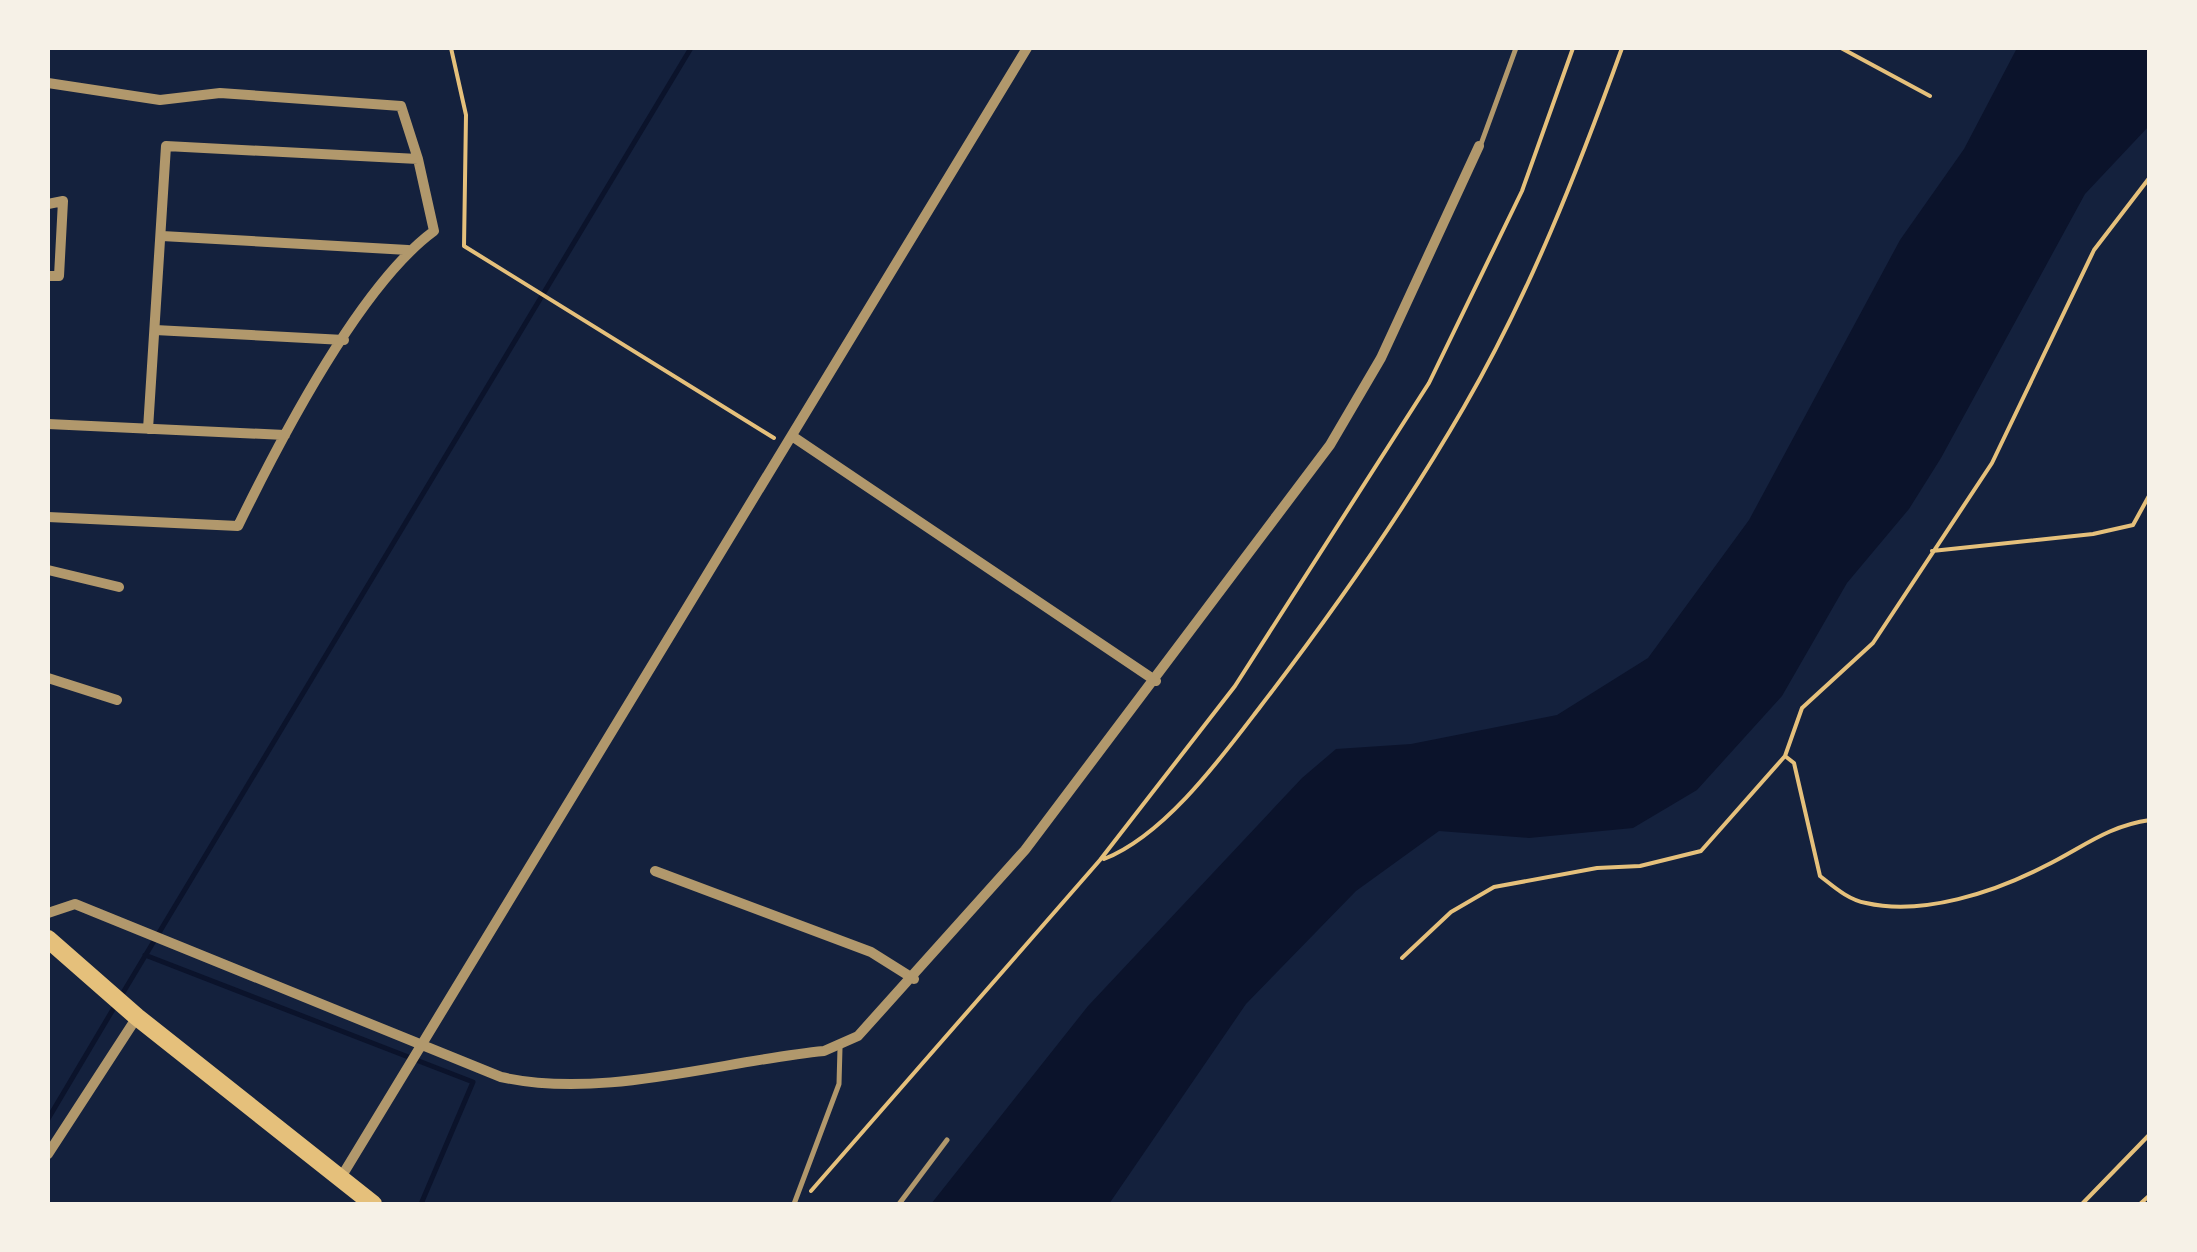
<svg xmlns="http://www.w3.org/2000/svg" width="2197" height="1252" viewBox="0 0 2197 1252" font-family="'Crimson Pro',serif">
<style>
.water{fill:#0b132b}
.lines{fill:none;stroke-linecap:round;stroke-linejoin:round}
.stream{stroke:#0b132b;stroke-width:5}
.path{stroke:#e5c07b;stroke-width:4}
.service{stroke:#b1986c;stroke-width:5}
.minor{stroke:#b1986c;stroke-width:10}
.primary{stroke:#e5c07b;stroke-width:18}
</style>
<rect width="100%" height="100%" fill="#14213d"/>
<path class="water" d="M2017 48H2149V126L2085 194 1941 458 1909 509 1847 583 1782 696 1697 790 1633 828 1529 838 1439 831 1356 891 1246 1004 1109 1204H931L1088 1006 1302 778 1336 749 1411 744 1557 715 1648 658 1749 520 1900 240 1964 149Z"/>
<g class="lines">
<path class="stream" d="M145 955 473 1082 421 1204
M121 996 691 48
M48 1119 115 1006"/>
<path class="path" d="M451 48 466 115 464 246 774 438
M1841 48 1930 96
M1932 551 2093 534 2133 525 2150 494
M1785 756 1794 763 1820 876C1833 886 1848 900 1866 903 1923 916 1995 892 2045 866 2082 848 2107 826 2150 820
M1104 859C1165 835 1221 758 1260 707 1333 612 1404 511 1464 407 1529 295 1578 170 1622 48
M1402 958 1451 912 1494 887 1597 868 1640 866 1701 851 1785 756 1802 708 1873 643 1992 463 2094 250 2150 177
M811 1191 1100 860 1235 686 1429 383 1522 191 1573 48
M2082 1204 2150 1134
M2140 1204 2150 1195"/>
<path class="service" d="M1481 144 1516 48
M794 1204 839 1084 840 1048
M899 1204 947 1140"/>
<path class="minor" d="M48 83 160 100 220 93 401 106 418 159
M48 204 63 201 59 276H48
M162 236 408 250
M155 330 344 340
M48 424 285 435
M792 436 1156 681
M48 517 238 526C279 442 360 285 434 231L418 159 166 146 148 429
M48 570 119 587
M48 678 117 700
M655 871 871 952 914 979
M48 913 75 904 501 1077C602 1100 721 1061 824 1051L858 1036 1025 850 1330 445 1381 358 1479 146
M48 1154 137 1017
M340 1179 1027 48"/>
<path class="primary" d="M48 939 137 1017 373 1204"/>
</g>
<rect width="2197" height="1252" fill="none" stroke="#f6f1e7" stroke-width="100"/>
</svg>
